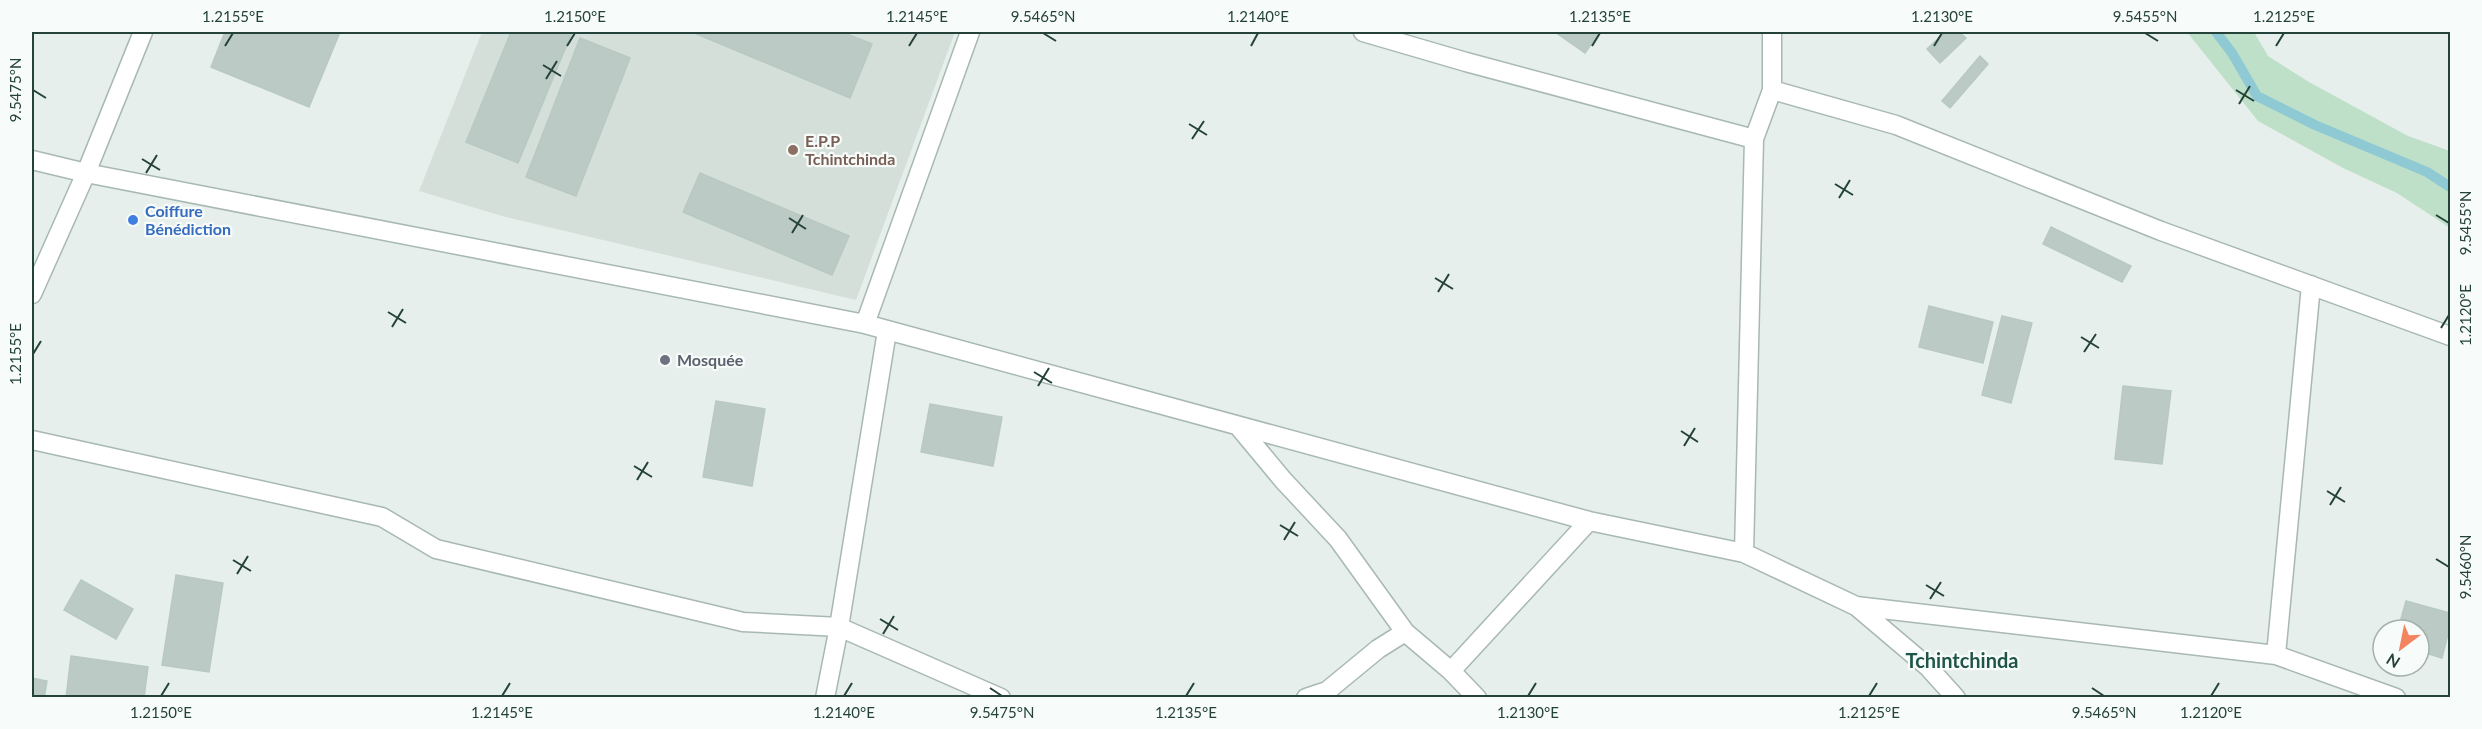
<svg xmlns="http://www.w3.org/2000/svg" width="2482" height="729" viewBox="0 0 2482 729" font-family="Lato,sans-serif">
<style>
.built{fill:#d4dfda}
.green{fill:#bfe0c8}
.lines{fill:none;stroke-linecap:round;stroke-linejoin:round}
.stream{stroke:#8ec9d4;stroke-width:10}
.building{fill:#bbcac4;stroke:#b8c9c2;stroke-width:1.5}
.minor-casing{stroke:#a8b8b2;stroke-width:21}
.minor{stroke:#fff;stroke-width:18}
.ticks{fill:none;stroke:#24423a;stroke-width:2}
.education-dot{fill:#8d6e63;stroke:#f7fbf9;stroke-width:2}
.shop-dot{fill:#3f7fe0;stroke:#f7fbf9;stroke-width:2}
.worship-dot{fill:#6b7280;stroke:#f7fbf9;stroke-width:2}
.labels{text-anchor:middle;stroke-width:4.5;stroke-linejoin:round;paint-order:stroke}
.education-label{font-size:16px;font-weight:bold;fill:#785e54;stroke:#f7fbf9;text-anchor:start}
.shop-label{font-size:16px;font-weight:bold;fill:#366cbe;stroke:#f7fbf9;text-anchor:start}
.worship-label{font-size:16px;font-weight:bold;fill:#5b616d;stroke:#f7fbf9;text-anchor:start}
.quarter-label{font-size:20px;font-weight:bold;fill:#1f5548;stroke:#f7fbf9}
.neatline{fill:none;stroke:#24423a;stroke-width:2}
.ticks-label{font-size:15px;text-anchor:middle;fill:#24423a}
</style>
<rect width="100%" height="100%" fill="#e6efeb"/>
<path class="built" d="M482 32H955L856 300 502 216 419 191Z"/>
<path class="green" d="M2187 32H2254L2268 56 2309 82 2408 136 2450 151V228L2397 193 2343 168 2258 121Z"/>
<g class="lines">
<path class="stream" d="M2216 32 2232 53 2257 96 2315 125 2427 172 2450 187"/>
</g>
<path class="building" d="M225 32H340L309 107 211 67Z
M511 32H572L518 163 466 142Z
M692 32H842L872 44 850 98Z
M1555 32H1600L1585 53Z
M1945 32H1959L1966 38 1940 63 1927 49Z
M580 38 630 58 576 196 526 177Z
M1980 56 1988 64 1950 108 1942 101Z
M700 173 849 236 832 275 683 212Z
M2051 227 2131 266 2122 282 2043 244Z
M1929 306 1993 322 1983 363 1919 347Z
M2002 316 2032 323 2011 403 1982 395Z
M2123 386 2171 391 2162 464 2115 459Z
M716 401 765 409 752 486 703 477Z
M930 404 1002 417 993 466 921 452Z
M176 575 223 583 209 672 162 665Z
M81 580 133 609 116 639 64 610Z
M2406 601 2450 613V626L2442 658 2419 651V630H2398Z
M71 656 148 667 144 698H66Z
M32 678 47 681 44 698H32Z"/>
<g class="lines">
<defs>
<path id="minor" d="M1363 32 1466 62 1754 139
M1772 90 1896 125 2161 231 2450 336
M32 160 86 173 865 324 1589 521 1744 553 1856 606 1928 667 1956 698
M32 294 86 173 143 32
M865 324 970 32
M1239 427 1283 480 1338 539 1405 632
M32 440 382 517 436 549 743 622 839 627 1001 698
M1744 553 1754 139 1772 90V32
M1856 606 2276 655 2396 698
M2276 655 2311 285
M825 698 839 627 887 331
M1306 698 1327 691 1378 649 1405 632 1451 671
M1477 698 1451 671 1589 521"/>
</defs>
<use href="#minor" class="minor-casing"/>
<use href="#minor" class="minor"/>
</g>
<path class="ticks" d="M1043 33 1056 41M2145 33 2158 41M225 46 233 33M567 46 575 33M909 46 917 33M1251 46 1258 33M1592 46 1600 33M1934 46 1942 33M2276 46 2284 33M543 65 561 76M546 79 557 61M33 90 46 98M2236 90 2254 101M2239 104 2250 86M1189 124 1207 135M1192 139 1204 121M142 159 160 170M146 173 157 155M1835 184 1853 195M1839 198 1850 180M2436 215 2449 223M789 218 806 229M792 233 803 215M1435 278 1453 289M1438 292 1449 274M388 312 406 323M392 327 403 309M2441 328 2449 315M2081 337 2099 348M2084 352 2096 334M33 354 41 341M1034 372 1052 383M1038 386 1049 368M1681 431 1698 442M1684 446 1695 428M634 466 652 477M637 480 648 462M2327 491 2345 502M2330 505 2341 487M1280 525 1298 536M1284 540 1295 522M2436 559 2449 567M233 560 251 571M237 574 248 556M1926 585 1944 596M1930 599 1941 582M880 619 898 630M883 634 894 616M990 688 1002 696M2092 688 2104 696M161 696 169 683M502 696 510 683M844 696 852 683M1186 696 1194 683M1528 696 1536 683M1869 696 1877 683M2211 696 2219 683"/>
<circle class="education-dot" cx="793" cy="150" r="6"/>
<circle class="shop-dot" cx="133" cy="220" r="6"/>
<circle class="worship-dot" cx="665" cy="360" r="6"/>
<g class="labels">
<g class="education-label">
<text x="805" y="147">E.P.P<tspan x="805" dy="18">Tchintchinda</tspan></text>
</g>
<g class="shop-label">
<text x="145" y="217">Coiffure<tspan x="145" dy="18">Bénédiction</tspan></text>
</g>
<g class="worship-label">
<text x="677" y="366">Mosquée</text>
</g>
<g class="quarter-label">
<text x="1962" y="668">Tchintchinda</text>
</g>
</g>
<rect width="2482" height="729" fill="none" stroke="#f7fbf9" stroke-width="66"/>
<g transform="translate(2401 648) rotate(212)"><circle r="28" fill="#f7fbf9" stroke="#a3b1ad" stroke-width="1.5"/>
<path d="M0-4.5L10 22L0 15L-10 22Z" fill="#f4845f"/>
<text y="-9" font-size="16" font-weight="bold" text-anchor="middle" fill="#24423a">N</text>
</g>
<rect x="33" y="33" width="2416" height="663" class="neatline"/>
<g class="ticks-label">
<text x="233" y="22">1.2155°E</text>
<text x="575" y="22">1.2150°E</text>
<text x="917" y="22">1.2145°E</text>
<text x="1043" y="22">9.5465°N</text>
<text x="1258" y="22">1.2140°E</text>
<text x="1600" y="22">1.2135°E</text>
<text x="1942" y="22">1.2130°E</text>
<text x="2145" y="22">9.5455°N</text>
<text x="2284" y="22">1.2125°E</text>
<text transform="translate(16 90) rotate(-90)" y="5">9.5475°N</text>
<text transform="translate(2466 223) rotate(-90)" y="5">9.5455°N</text>
<text transform="translate(2466 315) rotate(-90)" y="5">1.2120°E</text>
<text transform="translate(16 354) rotate(-90)" y="5">1.2155°E</text>
<text transform="translate(2466 567) rotate(-90)" y="5">9.5460°N</text>
<text x="161" y="718">1.2150°E</text>
<text x="502" y="718">1.2145°E</text>
<text x="844" y="718">1.2140°E</text>
<text x="1002" y="718">9.5475°N</text>
<text x="1186" y="718">1.2135°E</text>
<text x="1528" y="718">1.2130°E</text>
<text x="1869" y="718">1.2125°E</text>
<text x="2104" y="718">9.5465°N</text>
<text x="2211" y="718">1.2120°E</text>
</g>
</svg>
